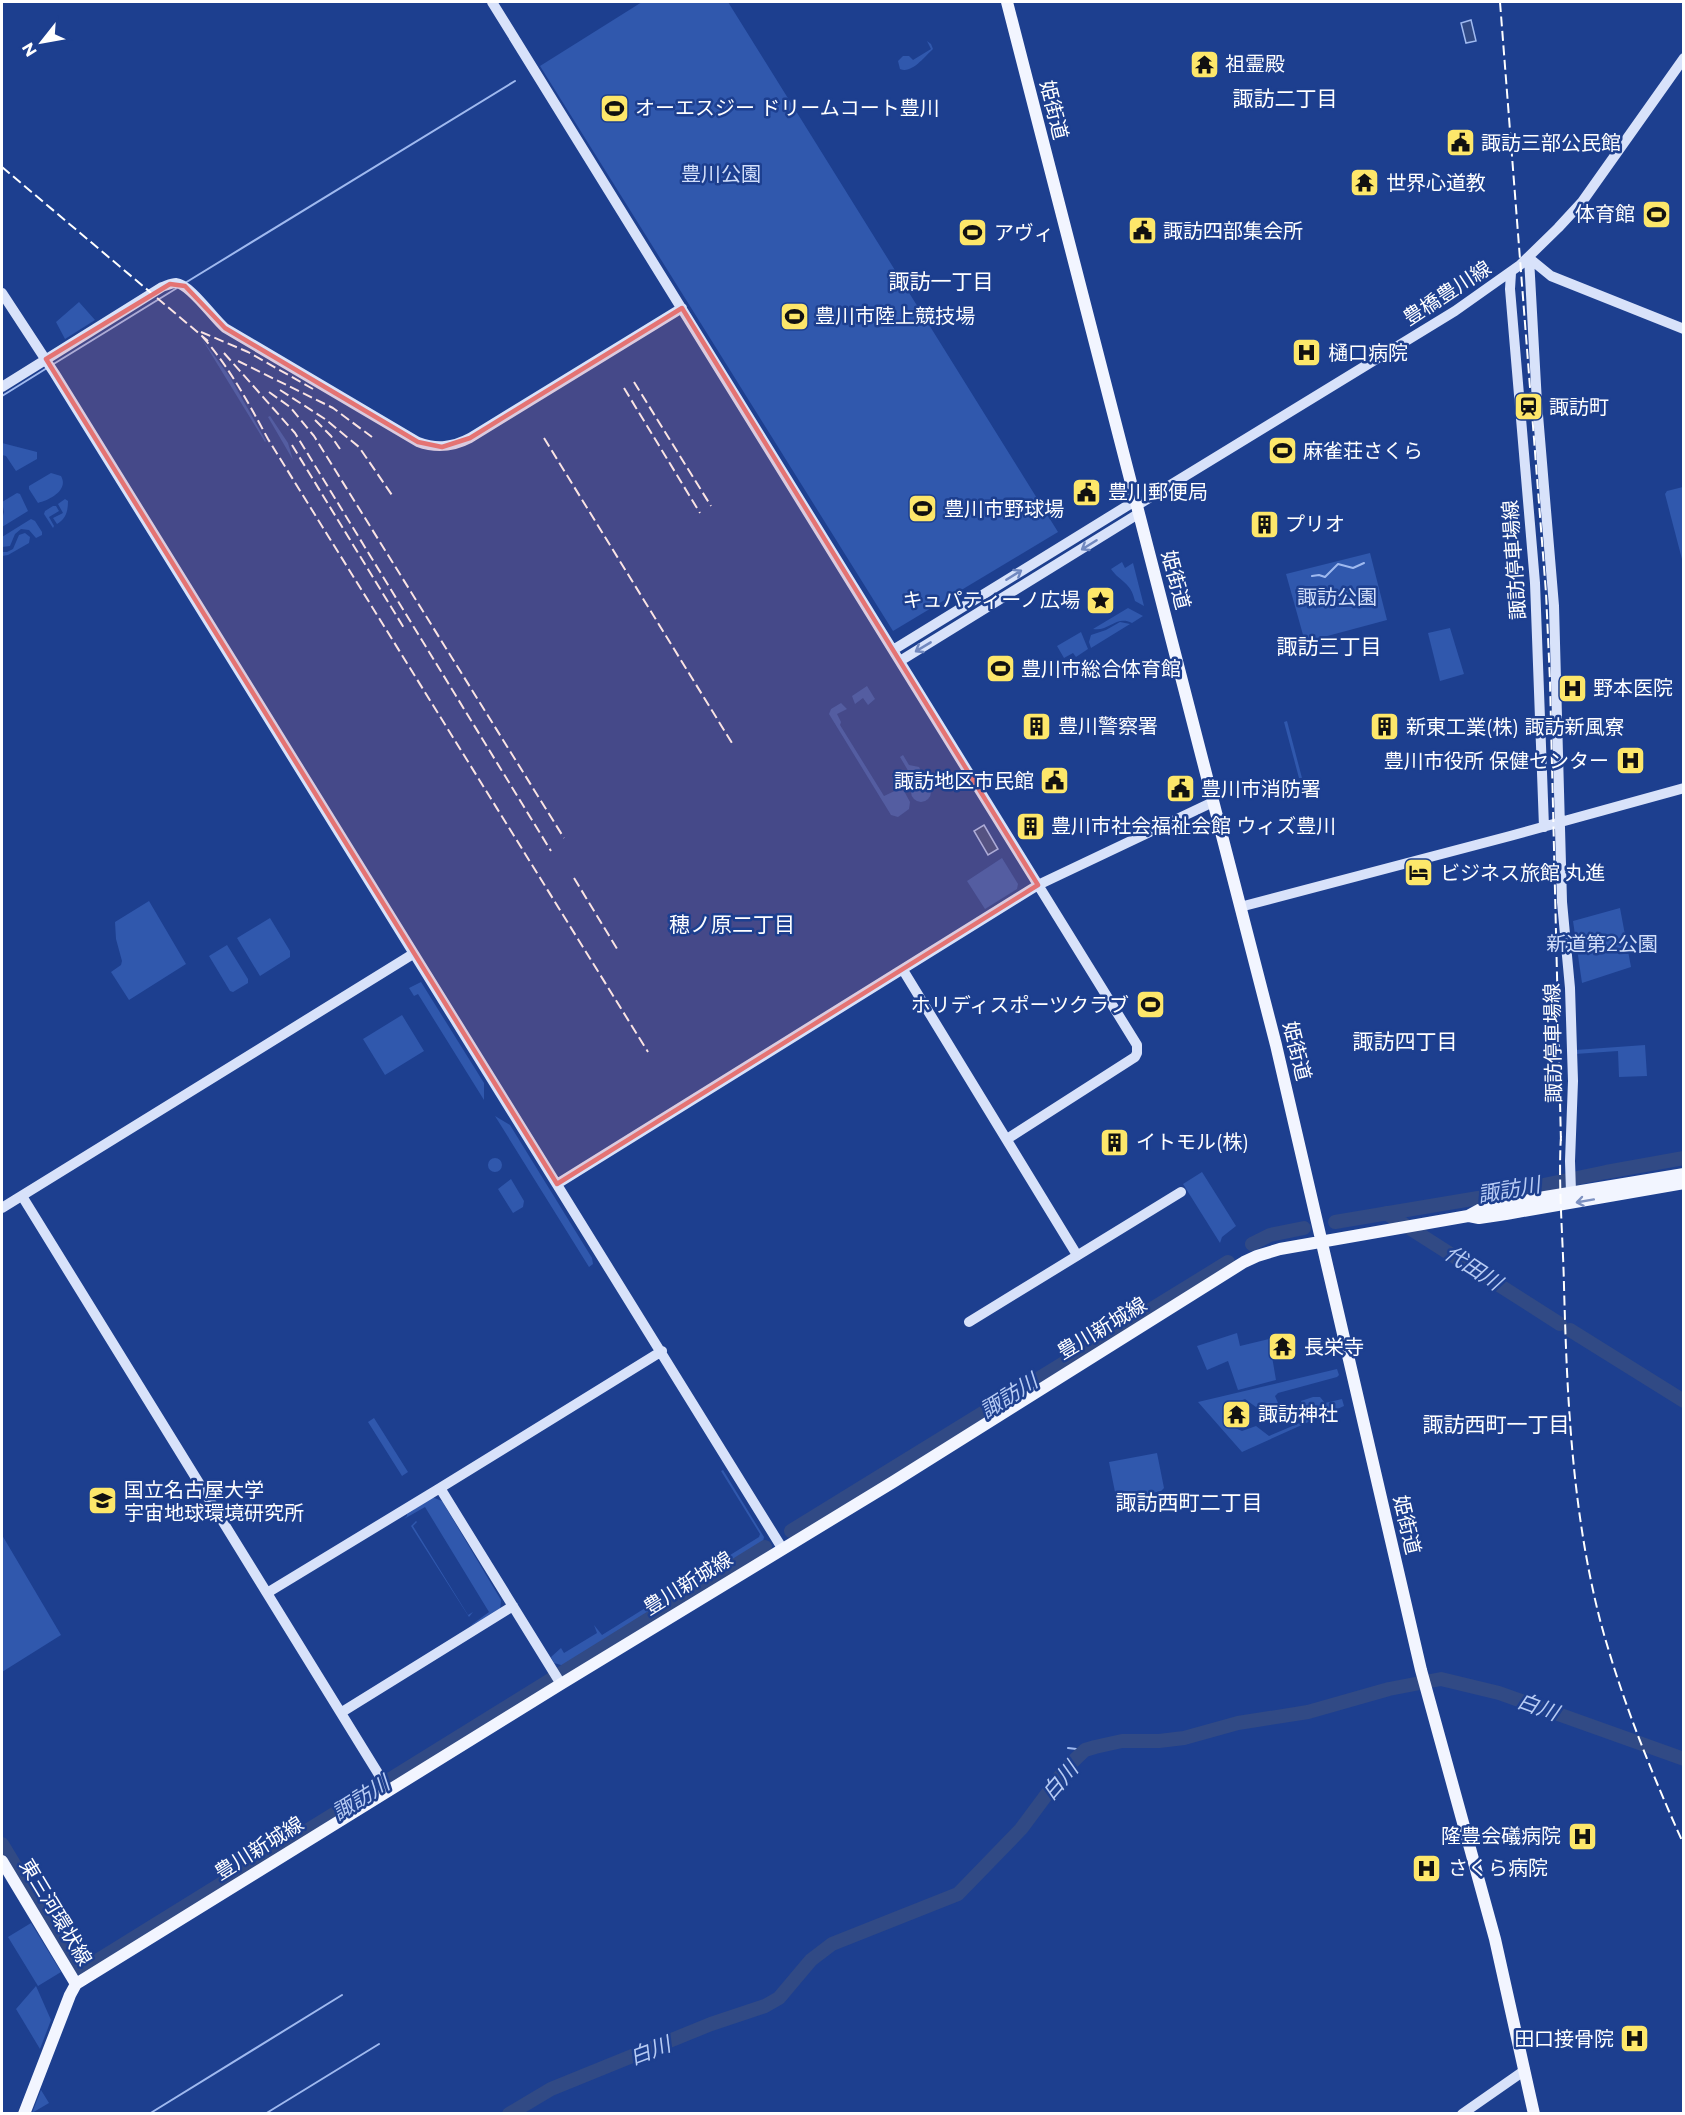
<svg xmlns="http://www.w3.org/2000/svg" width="1685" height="2115" viewBox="0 0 1685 2115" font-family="Montserrat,'Noto Sans JP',sans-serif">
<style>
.green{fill:#3058ad}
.water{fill:#314a85;stroke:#9fb9ef;stroke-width:1.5}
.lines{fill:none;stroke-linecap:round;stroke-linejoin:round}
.stream{stroke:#9fb9ef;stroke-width:2}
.river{stroke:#314a85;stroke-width:14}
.secondary{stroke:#d8e2fa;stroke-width:10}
.primary{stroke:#f2f5ff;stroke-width:12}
.rail{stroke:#fff;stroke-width:2;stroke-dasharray:10 4.5;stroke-linecap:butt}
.oneway{stroke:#7188bf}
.oneway2{stroke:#7d91c1}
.marked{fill:#e47373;fill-opacity:0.2;stroke:#e47373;stroke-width:4.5;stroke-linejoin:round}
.labels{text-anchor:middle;stroke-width:5;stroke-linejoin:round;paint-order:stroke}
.poi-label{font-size:20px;fill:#fff;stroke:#1d3f8f;text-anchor:start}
.street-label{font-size:20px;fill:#fff;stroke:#1d3f8f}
.park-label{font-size:20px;fill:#d1defa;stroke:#1d3f8f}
.neighbourhood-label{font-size:21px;fill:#fff;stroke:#1d3f8f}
.water-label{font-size:21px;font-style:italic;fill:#b7cbf4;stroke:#1d3f8f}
</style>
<rect width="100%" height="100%" fill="#1d3f8f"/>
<path class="green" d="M642 2H728L1058 532 893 631 540 66Z
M927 41 931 44 933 49C924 57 912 74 900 69L898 61 903 56H909L913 60 931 49Z
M79 302 95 320 65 339 56 322Z
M202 339 230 377 266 441 265 442Z
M270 416 288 443 293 460 268 417Z
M2 443 37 452V459L16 471 6 456 2 455Z
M51 473 61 476C69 490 50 500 38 503L29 489V486Z
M1683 487H1684L1683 563 1665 494 1667 491Z
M17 493 20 494 28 511 2 527V519L4 512 2 502Z
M65 499 68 501C68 511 66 519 57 524L53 518 63 513 58 504Z
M53 506H56L59 511 49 517 54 526 53 528 44 514 45 511Z
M31 519 35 521 42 532V535L36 538 29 530 21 529 15 534 10 546 2 547V537Z
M25 533 30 537 29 543 8 555 2 556V552H7L13 549 19 535Z
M1370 553 1387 620 1305 642 1286 574Z
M1122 562 1125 568 1133 563 1144 606 1135 601C1131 582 1120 582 1111 569Z
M1128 608 1143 616 1132 623C1116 615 1109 632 1093 629Z
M1120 622 1130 624 1091 648 1089 642 1091 635 1106 630Z
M1450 628 1464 674 1440 681 1428 633Z
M1081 632 1088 649 1076 657 1073 653 1064 658 1057 646Z
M867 686 875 699 868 705 863 698 855 704 852 696Z
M841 703 847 709 837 714 841 722 840 725 884 796 899 789 904 791 910 802 909 809 898 817 891 815 829 714 831 709Z
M1287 721 1302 778H1299L1284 722Z
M903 755 909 765 919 767 922 773 913 779 900 757Z
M911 792a10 10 0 1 1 20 0a10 10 0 1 1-20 0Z
M1002 858 1018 884 1017 889 985 909 967 881Z
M149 901 186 964 129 1000 111 972 121 965 122 961 116 939 115 922Z
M1620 908 1631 967 1582 983 1573 921Z
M270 918 290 951V957L260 976 237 938Z
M227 945 248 979V983L233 992 230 991 209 956Z
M421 982 484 1083V1100L418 994 414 996 409 988Z
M402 1015 424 1051 385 1075 363 1039Z
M1645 1045 1647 1076 1619 1077 1618 1051 1575 1054V1050Z
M495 1116 510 1125 592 1258 593 1264 589 1267Z
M488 1165a7 7 0 1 1 14 0a7 7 0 1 1-14 0Z
M1202 1172 1236 1226 1222 1237 1220 1243 1183 1184Z
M511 1179 524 1201 523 1207 513 1213 498 1189Z
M1237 1333 1240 1346 1269 1339 1276 1380 1238 1390 1228 1361 1207 1370 1197 1346Z
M1337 1369 1339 1375 1337 1377 1278 1393 1275 1396 1278 1403 1267 1412 1260 1410 1245 1399C1235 1403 1225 1406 1222 1417L1226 1424 1242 1431 1256 1426 1269 1436 1302 1422 1305 1418 1301 1401 1313 1397H1320L1325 1403 1342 1399 1344 1406 1242 1452 1198 1402Z
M374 1418 408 1472 402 1476 368 1422Z
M1157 1453 1164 1488 1161 1491 1120 1500 1116 1497 1109 1462Z
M723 1470 764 1537 762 1546 568 1667 554 1663 551 1657 561 1648 564 1653 597 1633 594 1625 602 1635 759 1537 760 1534 721 1471Z
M432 1497 442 1501 501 1600 500 1611 470 1626 489 1612 425 1507 404 1519 407 1516V1514Z
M416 1521 417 1522 413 1526 468 1615 473 1612 469 1617 411 1526Z
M2 1535 61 1635 2 1672Z
M31 1923 61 1972 38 1986 8 1937Z
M36 1986 51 2020 40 2049 16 2009Z
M41 2090 49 2103 32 2113Z"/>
<path class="water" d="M1471 20 1476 41 1466 43 1461 23Z
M984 825 998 849 988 855 974 831Z"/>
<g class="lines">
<path class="stream" d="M185 283 515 81
M52 365 177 288
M2 396 47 368
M1312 576 1319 575 1325 577 1338 564 1353 568 1364 563
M1068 1748 1085 1750
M149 2114 342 1995
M265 2114 379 2044"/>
<path class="river" d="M1386 1213 1560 1324
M1335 1222 1496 1195 1606 1172 1684 1158
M1252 1244 1270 1235 1304 1228
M1570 1330 1684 1401
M791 1531 1228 1262
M2 1844 75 1965 80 1968 87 1967 765 1547
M509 2114 551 2089 711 2024 765 2006 779 1998 811 1960 832 1944 958 1894 1021 1829 1067 1767 1085 1750 1095 1747 1122 1741H1159L1184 1738 1238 1723 1308 1712 1389 1689 1441 1679 1499 1693 1684 1759"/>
<path class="secondary" d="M492 2 1137 1045V1053L1135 1057 1007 1139
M1529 258 1537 403 1554 606 1562 902 1570 988 1573 1081 1570 1161 1571 1192
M1529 258 1551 276 1684 329
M1511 273 1510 289 1535 583 1544 827
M2 293 55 374 782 1548
M2 387 162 287C166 286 171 283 176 283 190 284 213 318 225 328L418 442C437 449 453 447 470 438L682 308
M1136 506 1455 311 1520 265 1558 228 1582 202 1684 58
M893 650 1135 501
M900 661 1138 514
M1240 907 1510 836 1684 788
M903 970 1077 1255
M557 1184 1038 885 1213 802
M22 1196 389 1791
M2 1208 413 954
M969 1322 1181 1192
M267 1593 440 1488
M561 1684 440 1488 662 1351
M342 1712 513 1606
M1462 2114 1525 2070"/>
<path class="primary" d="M1007 2 1276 1045 1421 1670 1495 1939 1534 2114
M1469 1216 1479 1218 1506 1214 1684 1183
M2 1861 76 1984
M24 2114 70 1995 76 1984 561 1684 893 1482 1244 1262 1257 1256 1280 1249 1468 1216 1479 1210 1539 1198 1684 1174"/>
<path class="rail" d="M1500 2 1546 593 1550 681 1561 1143
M2 167 208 341
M201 332 248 352 313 389
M202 336C230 368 248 402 268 439L648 1052
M224 353 295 433 551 851
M238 361 333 408 372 437
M634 382 711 506
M624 388 700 513
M280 390 325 419 359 447 394 498
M269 392 290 407 314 436 564 838
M315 420 331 436 340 449
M544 438 732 743
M292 445 404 628
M574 878 619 952
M1561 1136C1558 1183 1563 1238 1564 1286 1567 1398 1572 1510 1600 1620 1621 1698 1651 1772 1684 1845"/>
</g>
<defs><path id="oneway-shaft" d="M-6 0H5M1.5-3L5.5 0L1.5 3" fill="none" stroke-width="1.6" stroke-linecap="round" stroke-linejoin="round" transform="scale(1.5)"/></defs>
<g class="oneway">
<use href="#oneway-shaft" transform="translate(1089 545) rotate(148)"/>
<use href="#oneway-shaft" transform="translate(1014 575) rotate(-32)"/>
<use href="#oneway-shaft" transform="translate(923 647) rotate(149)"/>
</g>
<use class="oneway2" href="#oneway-shaft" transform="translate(1585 1201) rotate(170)"/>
<path class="marked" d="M170 284 185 286 225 328 418 442 442 447 470 438 682 308 1038 885 557 1184 46 359Z"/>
<defs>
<symbol id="temple-square" viewBox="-11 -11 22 22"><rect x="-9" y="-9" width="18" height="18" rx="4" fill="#fde76a" stroke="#1d3f8f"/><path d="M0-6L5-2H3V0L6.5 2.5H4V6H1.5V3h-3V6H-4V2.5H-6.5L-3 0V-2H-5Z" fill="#111"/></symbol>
<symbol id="stadium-square" viewBox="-11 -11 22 22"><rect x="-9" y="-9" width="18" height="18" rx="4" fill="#fde76a" stroke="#1d3f8f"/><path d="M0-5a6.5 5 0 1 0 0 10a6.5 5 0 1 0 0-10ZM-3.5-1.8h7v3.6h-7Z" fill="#111"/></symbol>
<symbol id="civic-square" viewBox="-11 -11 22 22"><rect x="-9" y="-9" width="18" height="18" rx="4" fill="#fde76a" stroke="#1d3f8f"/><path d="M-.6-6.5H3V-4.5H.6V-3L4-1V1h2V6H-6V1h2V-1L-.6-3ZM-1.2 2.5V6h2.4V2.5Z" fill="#111"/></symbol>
<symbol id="hospital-square" viewBox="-11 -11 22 22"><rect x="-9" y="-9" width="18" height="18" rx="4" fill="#fde76a" stroke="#1d3f8f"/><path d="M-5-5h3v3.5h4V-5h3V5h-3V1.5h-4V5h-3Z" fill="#111"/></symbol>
<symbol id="station-square" viewBox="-11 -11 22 22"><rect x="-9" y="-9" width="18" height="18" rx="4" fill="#fde76a" stroke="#1d3f8f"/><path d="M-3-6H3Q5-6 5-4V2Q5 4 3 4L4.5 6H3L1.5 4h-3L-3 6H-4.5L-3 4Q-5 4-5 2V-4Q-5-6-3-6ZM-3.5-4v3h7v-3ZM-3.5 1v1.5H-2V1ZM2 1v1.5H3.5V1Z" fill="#111"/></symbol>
<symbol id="building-square" viewBox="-11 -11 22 22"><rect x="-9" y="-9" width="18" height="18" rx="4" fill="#fde76a" stroke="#1d3f8f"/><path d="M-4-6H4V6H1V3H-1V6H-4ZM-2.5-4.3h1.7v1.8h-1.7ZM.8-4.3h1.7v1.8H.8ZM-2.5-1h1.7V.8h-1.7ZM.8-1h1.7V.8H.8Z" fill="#111"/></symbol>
<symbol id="sight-square" viewBox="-11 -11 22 22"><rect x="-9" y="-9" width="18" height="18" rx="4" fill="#fde76a" stroke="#1d3f8f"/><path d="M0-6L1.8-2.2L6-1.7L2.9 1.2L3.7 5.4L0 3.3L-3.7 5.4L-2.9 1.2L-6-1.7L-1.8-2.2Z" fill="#111"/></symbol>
<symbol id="hotel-square" viewBox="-11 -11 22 22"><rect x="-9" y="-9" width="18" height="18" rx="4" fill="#fde76a" stroke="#1d3f8f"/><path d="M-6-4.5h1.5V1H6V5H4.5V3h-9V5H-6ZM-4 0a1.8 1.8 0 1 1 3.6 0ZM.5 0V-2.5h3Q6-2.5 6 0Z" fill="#111"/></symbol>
<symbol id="university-square" viewBox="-11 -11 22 22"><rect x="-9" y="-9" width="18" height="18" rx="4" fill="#fde76a" stroke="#1d3f8f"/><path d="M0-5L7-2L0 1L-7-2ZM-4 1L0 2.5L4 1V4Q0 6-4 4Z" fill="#111"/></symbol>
</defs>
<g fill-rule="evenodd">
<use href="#temple-square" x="1188" y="48" width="33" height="33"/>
<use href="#stadium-square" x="598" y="92" width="33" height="33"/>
<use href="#civic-square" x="1444" y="126" width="33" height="33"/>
<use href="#temple-square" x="1348" y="166" width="33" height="33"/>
<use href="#stadium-square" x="1640" y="198" width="33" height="33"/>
<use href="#civic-square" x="1126" y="214" width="33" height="33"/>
<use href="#stadium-square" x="956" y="216" width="33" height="33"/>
<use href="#stadium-square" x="778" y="300" width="33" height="33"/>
<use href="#hospital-square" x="1290" y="336" width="33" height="33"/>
<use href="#station-square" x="1512" y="390" width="33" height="33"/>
<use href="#stadium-square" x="1266" y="434" width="33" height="33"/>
<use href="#civic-square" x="1070" y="476" width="33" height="33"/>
<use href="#stadium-square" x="906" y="492" width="33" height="33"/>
<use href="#building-square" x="1248" y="508" width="33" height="33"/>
<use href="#sight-square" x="1084" y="584" width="33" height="33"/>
<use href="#stadium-square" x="984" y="652" width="33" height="33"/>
<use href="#hospital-square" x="1556" y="672" width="33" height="33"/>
<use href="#building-square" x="1020" y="710" width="33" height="33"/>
<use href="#building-square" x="1368" y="710" width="33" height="33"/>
<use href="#hospital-square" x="1614" y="744" width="33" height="33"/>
<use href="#civic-square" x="1038" y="764" width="33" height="33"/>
<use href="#civic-square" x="1164" y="772" width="33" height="33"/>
<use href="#building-square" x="1014" y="810" width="33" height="33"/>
<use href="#hotel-square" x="1402" y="856" width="33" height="33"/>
<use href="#stadium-square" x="1134" y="988" width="33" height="33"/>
<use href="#building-square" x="1098" y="1126" width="33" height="33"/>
<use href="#temple-square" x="1266" y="1330" width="33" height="33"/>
<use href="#temple-square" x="1220" y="1398" width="33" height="33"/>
<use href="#university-square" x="86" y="1484" width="33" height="33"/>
<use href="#hospital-square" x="1566" y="1820" width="33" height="33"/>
<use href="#hospital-square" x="1410" y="1852" width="33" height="33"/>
<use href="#hospital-square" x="1618" y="2022" width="33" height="33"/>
</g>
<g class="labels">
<g class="poi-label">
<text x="1225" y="71">祖霊殿</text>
<text x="635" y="115">オーエスジー ドリームコート豊川</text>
<text x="1481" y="150">諏訪三部公民館</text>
<text x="1386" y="190">世界心道教</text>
<text x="1635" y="221" text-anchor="end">体育館</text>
<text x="1163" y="238">諏訪四部集会所</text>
<text x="994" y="240">アヴィ</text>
<text x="815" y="323">豊川市陸上競技場</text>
<text x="1328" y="360">樋口病院</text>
<text x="1549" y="414">諏訪町</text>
<text x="1303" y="458">麻雀荘さくら</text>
<text x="1108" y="499">豊川郵便局</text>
<text x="944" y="516">豊川市野球場</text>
<text x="1285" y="531">プリオ</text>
<text x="1080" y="607" text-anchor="end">キュパティーノ広場</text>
<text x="1021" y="676">豊川市総合体育館</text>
<text x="1593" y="695">野本医院</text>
<text x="1058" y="733">豊川警察署</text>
<text x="1406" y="734">新東工業(株) 諏訪新風寮</text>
<text x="1609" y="768" text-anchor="end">豊川市役所 保健センター</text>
<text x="1034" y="788" text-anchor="end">諏訪地区市民館</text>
<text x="1201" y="796">豊川市消防署</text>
<text x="1051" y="833">豊川市社会福祉会館 ウィズ豊川</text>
<text x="1440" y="880">ビジネス旅館 丸進</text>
<text x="1129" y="1012" text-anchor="end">ホリディスポーツクラブ</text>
<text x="1136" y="1149">イトモル(株)</text>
<text x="1304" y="1354">長栄寺</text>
<text x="1258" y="1421">諏訪神社</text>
<text x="124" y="1497">国立名古屋大学<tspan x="124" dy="23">宇宙地球環境研究所</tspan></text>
<text x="1561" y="1843" text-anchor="end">隆豊会礒病院</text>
<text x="1448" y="1875">さくら病院</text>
<text x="1614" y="2046" text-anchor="end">田口接骨院</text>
</g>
<g class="street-label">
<text transform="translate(1054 110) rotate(76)" y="7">姫街道</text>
<text transform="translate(1447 293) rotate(-33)" y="7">豊橋豊川線</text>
<text transform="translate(1514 560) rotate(-94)" y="7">諏訪停車場線</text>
<text transform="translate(1176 580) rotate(75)" y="7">姫街道</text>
<text transform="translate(1553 1043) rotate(-91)" y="7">諏訪停車場線</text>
<text transform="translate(1297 1051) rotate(76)" y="7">姫街道</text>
<text transform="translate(1102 1328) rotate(-31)" y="7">豊川新城線</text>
<text transform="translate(1407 1525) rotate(77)" y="7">姫街道</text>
<text transform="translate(688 1583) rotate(-32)" y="7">豊川新城線</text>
<text transform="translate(259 1848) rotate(-32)" y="7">豊川新城線</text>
<text transform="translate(56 1912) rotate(59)" y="7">東三河環状線</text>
</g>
<g class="park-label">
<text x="721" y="181">豊川公園</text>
<text x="1337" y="604">諏訪公園</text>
<text x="1602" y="951">新道第2公園</text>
</g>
<g class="neighbourhood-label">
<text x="1285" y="106">諏訪二丁目</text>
<text x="941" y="289">諏訪一丁目</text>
<text x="1329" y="654">諏訪三丁目</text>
<text x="732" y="932">穂ノ原二丁目</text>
<text x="1405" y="1049">諏訪四丁目</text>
<text x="1496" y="1432">諏訪西町一丁目</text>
<text x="1189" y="1510">諏訪西町二丁目</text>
</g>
<g class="water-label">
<text transform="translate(1509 1190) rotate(-10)" y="7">諏訪川</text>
<text transform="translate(1473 1268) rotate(33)" y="7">代田川</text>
<text transform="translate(1009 1396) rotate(-32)" y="7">諏訪川</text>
<text transform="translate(1538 1707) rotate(20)" y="7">白川</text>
<text transform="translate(1060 1781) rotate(-49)" y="7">白川</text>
<text transform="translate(361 1798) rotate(-32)" y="7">諏訪川</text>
<text transform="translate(650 2051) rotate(-21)" y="7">白川</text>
</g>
</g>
<rect width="1685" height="2115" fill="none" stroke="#ffffff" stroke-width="6"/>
<g transform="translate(42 42) rotate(239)" stroke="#1d3f8f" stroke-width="4.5" paint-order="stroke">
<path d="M0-4.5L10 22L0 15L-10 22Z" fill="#ffffff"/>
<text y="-9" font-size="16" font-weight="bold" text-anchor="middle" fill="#ffffff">N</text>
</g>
</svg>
